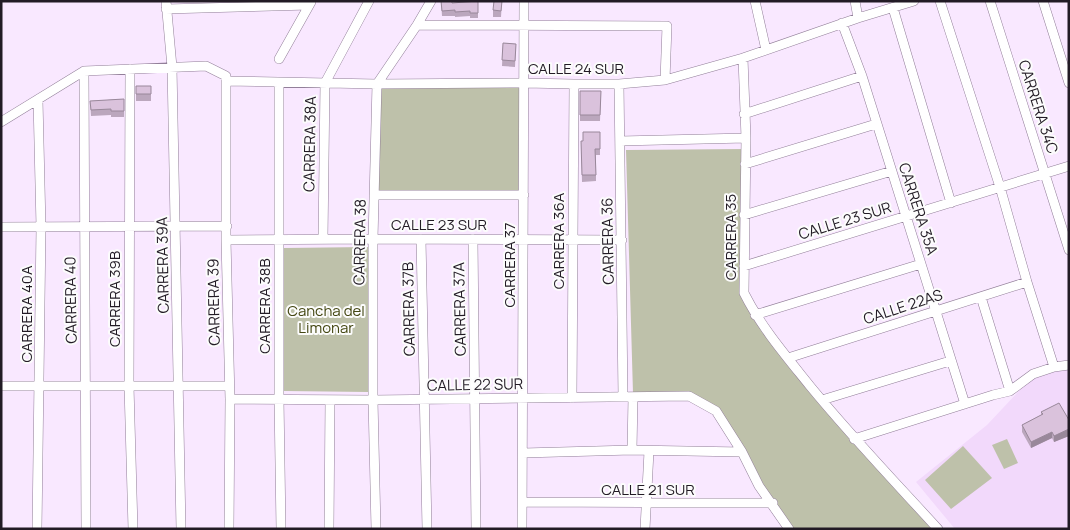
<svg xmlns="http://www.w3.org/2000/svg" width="1070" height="530" viewBox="0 0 1070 530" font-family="Manrope,sans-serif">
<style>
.built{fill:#f2d9fb}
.green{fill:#bec1aa}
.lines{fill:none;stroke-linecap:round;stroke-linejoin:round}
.street-casing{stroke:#927f99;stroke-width:10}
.street{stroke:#fff;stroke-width:9}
.wall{fill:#bba7bd}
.shaded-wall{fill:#99889a}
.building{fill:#dac2dc;stroke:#99889a}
.labels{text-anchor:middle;stroke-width:4;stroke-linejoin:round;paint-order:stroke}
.street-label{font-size:15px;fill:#221b25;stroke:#fcfcfc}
.park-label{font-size:15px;fill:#444712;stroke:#fcfcfc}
</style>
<rect width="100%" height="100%" fill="#f9e8ff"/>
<path class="built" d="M1069 367V529H955L916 482 987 425 1033 376Z"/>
<path class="green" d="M520 86V192H378L381 87Z
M743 149 741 293 784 360 937 529H791L760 484 719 412 690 392 633 393 626 150Z
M368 247V392L284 391V248Z
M1007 439 1018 463 1004 469 992 445Z
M963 446 992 478 951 509 925 480Z"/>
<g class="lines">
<defs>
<path id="street" d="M166 1 172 67 181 529
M755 1 766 50
M855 1 858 18
M940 1 1000 187 1027 282 1054 367
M990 1 1069 250
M1043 1 1069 83
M893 8 951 203
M166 9 309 5
M842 23 862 76 965 404
M417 25 667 26 665 80
M743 58 746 138 744 293C761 327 786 356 810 386 851 436 895 482 938 529
M279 59 311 2
M130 69 129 386 133 529
M84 71 86 529
M226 81 377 84 524 83 574 84H619L665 80 743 58 858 18 914 1
M279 83V399L281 529
M619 84 623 397
M744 114 862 76
M1 122 84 71 206 66 226 76V240L230 399 229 529
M620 141 746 138
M745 164 876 124
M374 195H524
M744 215 892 171
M1 227 227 226
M323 239 325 83 369 1
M421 239 427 529
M473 239 476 529
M226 240 373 239 622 240
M744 266 1069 166
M981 297 1010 391
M755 315 921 264
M788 358 1027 282
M1 386H229
M572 398 574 84
M230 399 373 400 689 396 716 411 742 452 759 486 789 529
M822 400 950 361
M854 439 993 395 1010 391 1033 374 1054 367 1069 365
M632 450 633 397
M523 453 632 450 742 452
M522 502 773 503
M37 529 41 227 38 100
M329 529 330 400
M376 529 373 400V239L377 84 417 25 431 1
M522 529 524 1
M645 529 649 451"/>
</defs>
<use href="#street" class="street-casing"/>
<use href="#street" class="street"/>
</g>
<path class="wall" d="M441 1 452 3 478 1V18H470V16L455 17V16H442Z
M502 1 501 17H493V10Z
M503 43 516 44 515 67 502 66Z
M136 86H151V101H136Z
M580 91H601L600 121H580Z
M124 99V117H111V115L91 116 90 101Z
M600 132V155H596V181L582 182 581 141H583Z
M1041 412 1069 420V436L1054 442 1052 438 1031 448 1022 432V425L1041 415Z"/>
<path class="shaded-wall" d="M1069 429V436L1054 442V436Z
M1052 432V438L1031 448V442Z"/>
<path class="building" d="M441 1H452V3L478 1V13H470V11L455 12V10L442 11Z
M494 1H502L501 11 493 10Z
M503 43 516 44 515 61 502 60Z
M136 86H151V94H136Z
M580 91H601L600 115H580Z
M124 99V111H111V109L91 110 90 101Z
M583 132H600V149H595L596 175H582L581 141H583Z
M1059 403 1069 420V429L1054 436 1052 432 1031 442 1022 425 1043 414 1041 412Z"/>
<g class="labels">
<g class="street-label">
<text x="576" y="74">CALLE 24 SUR</text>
<text transform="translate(1038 107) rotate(72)" y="5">CARRERA 34C</text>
<text transform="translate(310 144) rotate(-89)" y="5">CARRERA 38A</text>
<text transform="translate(918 209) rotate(72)" y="5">CARRERA 35A</text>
<text transform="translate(845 221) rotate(-17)" y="5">CALLE 23 SUR</text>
<text x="439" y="230">CALLE 23 SUR</text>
<text transform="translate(731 237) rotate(-90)" y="5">CARRERA 35</text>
<text transform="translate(559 241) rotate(-90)" y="5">CARRERA 36A</text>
<text transform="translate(608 241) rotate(-91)" y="5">CARRERA 36</text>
<text transform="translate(360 242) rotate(-89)" y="5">CARRERA 38</text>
<text transform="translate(163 265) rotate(-91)" y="5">CARRERA 39A</text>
<text transform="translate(510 265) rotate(-90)" y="5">CARRERA 37</text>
<text transform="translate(115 299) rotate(-90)" y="5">CARRERA 39B</text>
<text transform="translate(71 300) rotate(-91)" y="5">CARRERA 40</text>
<text transform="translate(214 302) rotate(-91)" y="5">CARRERA 39</text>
<text transform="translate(265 306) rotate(-90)" y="5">CARRERA 38B</text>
<text transform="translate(903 307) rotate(-18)" y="5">CALLE 22AS</text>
<text transform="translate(409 309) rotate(-91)" y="5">CARRERA 37B</text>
<text transform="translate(460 309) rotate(-91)" y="5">CARRERA 37A</text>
<text transform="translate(27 314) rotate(-90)" y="5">CARRERA 40A</text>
<text transform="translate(475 385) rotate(-1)" y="5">CALLE 22 SUR</text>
<text x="648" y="495">CALLE 21 SUR</text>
</g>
<g class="park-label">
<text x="326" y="316">Cancha del<tspan x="326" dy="17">Limonar</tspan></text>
</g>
</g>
<rect width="1070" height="530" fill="none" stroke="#221b25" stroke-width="5"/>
</svg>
